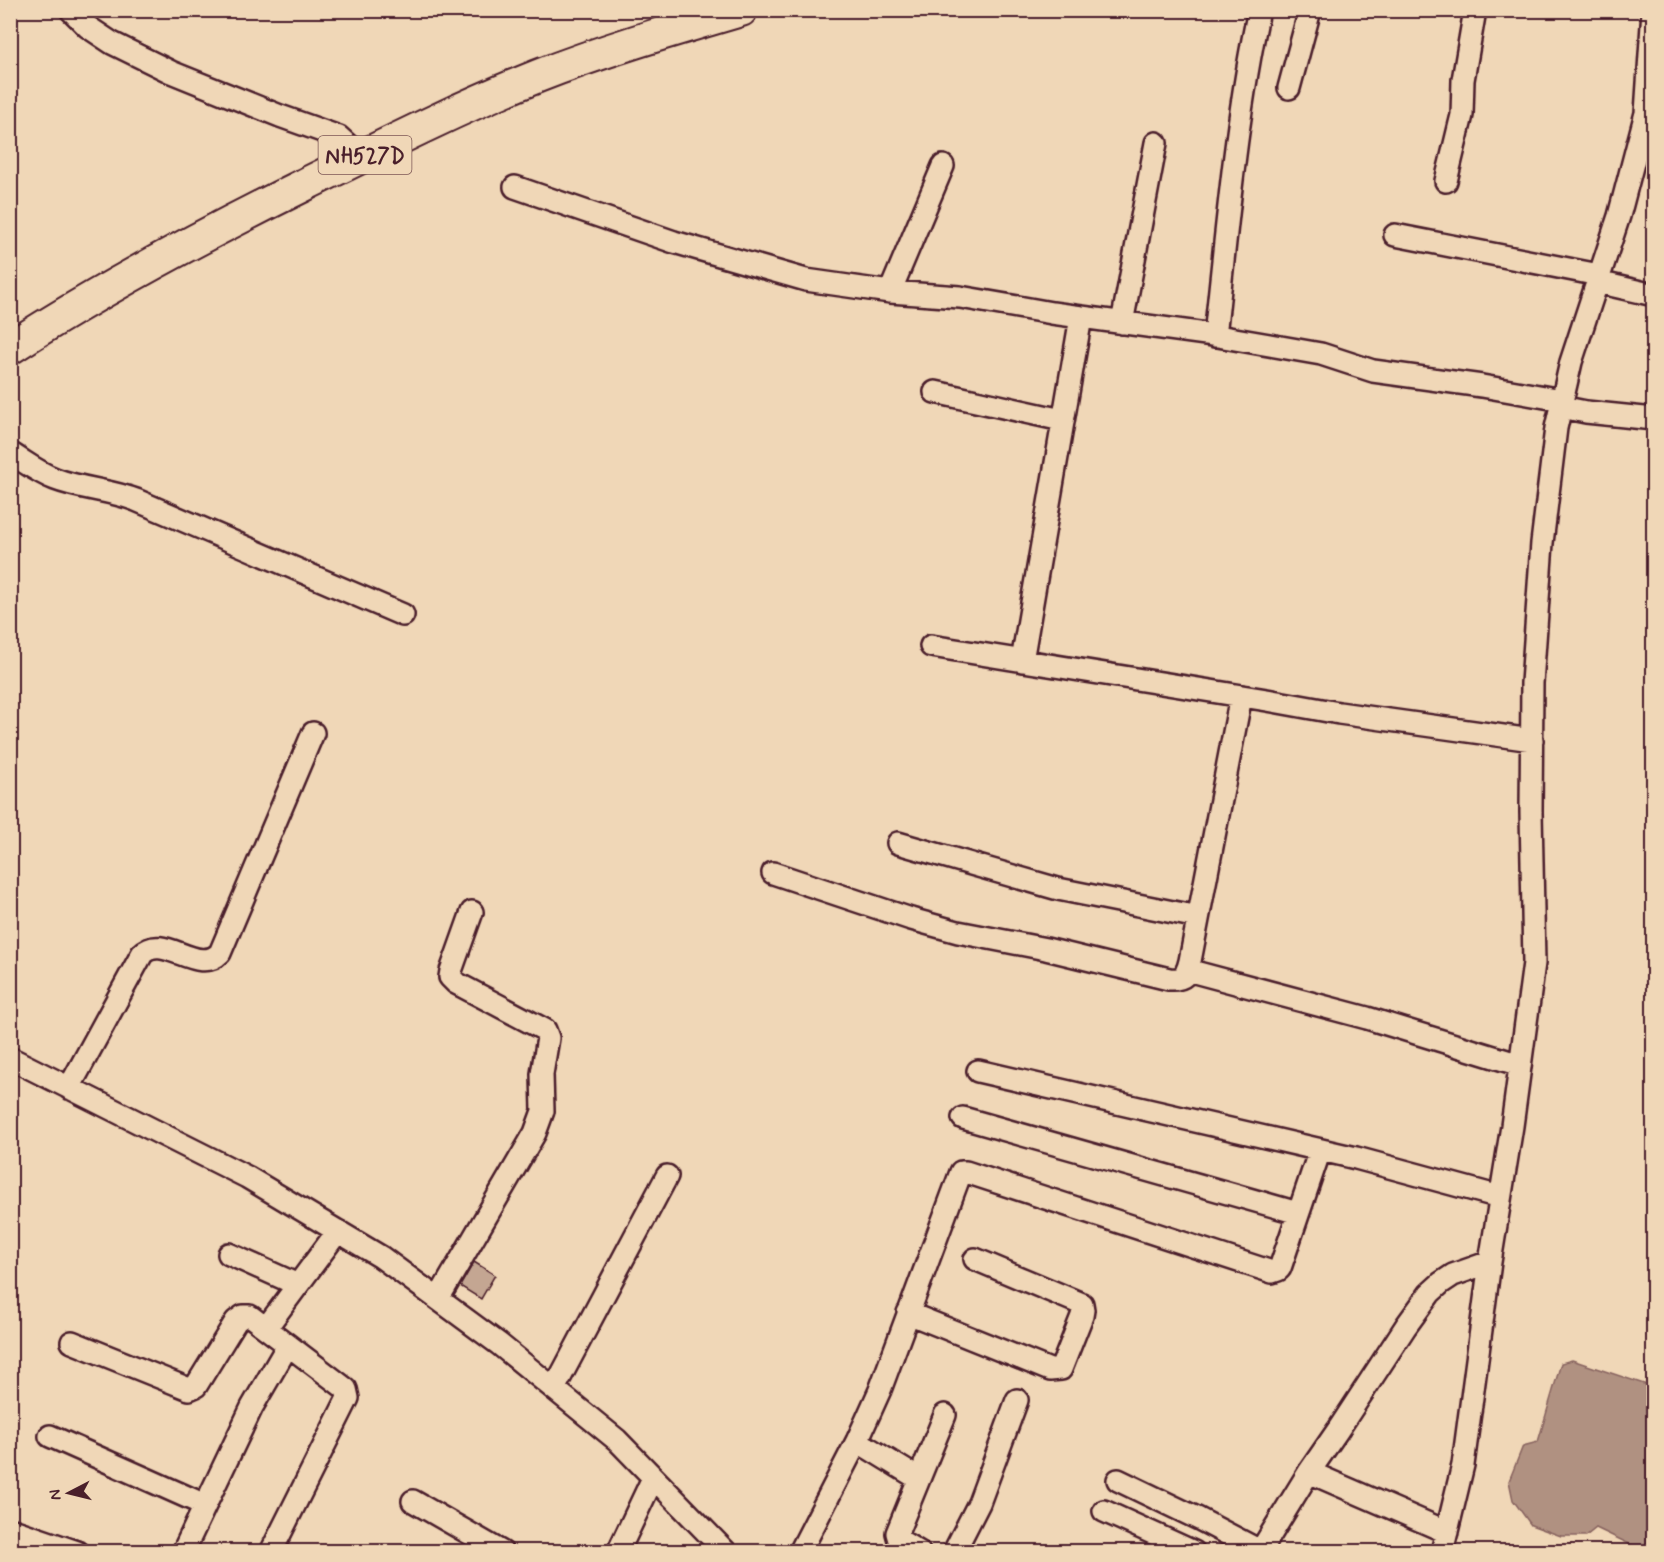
<svg xmlns="http://www.w3.org/2000/svg" width="1664" height="1562" viewBox="0 0 1664 1562" font-family="Mynerve,sans-serif">
<style>
.water{fill:#b09181;stroke:#87635f;stroke-width:1.5}
.building{fill:#c4a692;stroke:#4a1f2b;stroke-width:1.5}
.lines{fill:none;stroke-linecap:round;stroke-linejoin:round}
.minor-casing{stroke:#4a1f2b;stroke-width:26}
.highway-casing{stroke:#4a1f2b;stroke-width:36}
.minor{stroke:#f0d7b7;stroke-width:21}
.highway{stroke:#f0d7b7;stroke-width:32}
.labels{text-anchor:middle;stroke-width:4.5;stroke-linejoin:round;paint-order:stroke}
.shield{fill:#f0d7b7;stroke:#7c5655;stroke-width:1.5}
.shield-label{font-size:22px;font-weight:bold;fill:#4a1f2b}
</style>
<rect width="100%" height="100%" fill="#f0d7b7"/>
<filter id="ink" filterUnits="userSpaceOnUse"><feTurbulence type="fractalNoise" baseFrequency=".0167" numOctaves="2"/><feDisplacementMap in="SourceGraphic" scale="12" xChannelSelector="R" yChannelSelector="G"/><feConvolveMatrix kernelMatrix="1 2 1 2 8 2 1 2 1" color-interpolation-filters="sRGB"/></filter>
<g filter="url(#ink)">
<path class="water" d="M1572 1360 1653 1387V1551H1644L1596 1528 1586 1536H1561L1531 1525 1513 1500 1509 1481 1523 1446 1538 1442 1561 1363Z"/>
<path class="building" d="M474 1262 495 1275 481 1299 460 1286Z"/>
<g class="lines">
<defs>
<path id="minor" d="M71 10 88 27 112 43 171 72 280 116 339 137 361 157
M1289 88 1310 10
M1446 181 1462 115 1463 80 1475 10
M515 187 674 242 806 280 890 292 960 297 1052 313 1206 334 1321 354 1373 371 1482 386 1562 400
M1395 235 1599 275
M1597 282 1654 295
M890 292 943 166
M1122 323 1156 143
M1215 336C1227 227 1236 117 1259 10
M935 392 1062 420
M1561 407 1586 412 1654 419
M10 453C25 462 39 473 55 479 81 489 110 490 136 500L403 615
M931 646 1267 700 1339 713 1532 740
M1022 661 1081 317
M898 843 1058 889 1198 917
M773 873 911 919 958 932 1046 949 1169 979C1185 980 1186 976 1190 961L1241 696
M1187 970 1367 1018 1520 1065
M10 1058 247 1177 381 1257 499 1344 617 1440 726 1552
M978 1071 1356 1158 1500 1197
M69 1088 142 954C163 932 198 976 220 953L313 733
M963 1118 1298 1213
M229 1254 298 1285
M438 1299 535 1133 543 1111 542 1074 548 1038 545 1030 456 983 450 977 451 971 472 912
M908 1313 1050 1370 1061 1369 1082 1316 1083 1310 1082 1304 975 1259
M266 1328 338 1231
M72 1342 189 1389 196 1386 236 1321 243 1316H250L346 1389 348 1398 271 1552
M554 1389 667 1176
M50 1436 205 1505
M857 1441 919 1479
M1309 1472 1447 1532
M1118 1480 1199 1519 1262 1552
M413 1501 502 1552
M1104 1511 1194 1552
M10 1529 77 1552
M183 1552 252 1407 288 1345
M618 1552 653 1478
M800 1552 857 1441 880 1390 961 1172H966L1272 1272 1278 1270 1280 1268 1320 1150
M919 1552 899 1540 897 1533 945 1415
M954 1552 979 1503 1017 1400
M1260 1552 1309 1472 1338 1430 1406 1326 1430 1293 1441 1283 1453 1275 1490 1262
M1442 1552 1463 1465 1490 1262 1512 1126 1534 963 1531 812 1532 683 1542 543 1556 428 1571 362 1619 216 1646 113 1653 10"/>
<path id="highway" d="M10 348C105 287 203 235 304 185 381 147 458 108 538 76 604 50 673 30 741 10"/>
</defs>
<use href="#minor" class="minor-casing"/>
<use href="#highway" class="highway-casing"/>
<use href="#minor" class="minor"/>
<use href="#highway" class="highway"/>
</g>
</g>
<g class="labels">
<rect class="shield" x="318.5" y="136" width="93" height="38" rx="4.5"/>
<g class="shield-label">
<text x="365" y="163">NH527D</text>
</g>
</g>
<rect width="1664" height="1562" fill="none" stroke="#f0d7b7" stroke-width="36"/>
<rect x="18" y="18" width="1628" height="1526" fill="none" stroke="#4a1f2b" stroke-width="2" filter="url(#ink)"/>
<g transform="translate(69 1493) rotate(263)" stroke="#f0d7b7" stroke-width="4.5" paint-order="stroke">
<path d="M0-4.5L10 22L0 15L-10 22Z" fill="#4a1f2b"/>
<text y="-9" font-size="16" font-weight="bold" text-anchor="middle" fill="#4a1f2b">N</text>
</g>
</svg>
